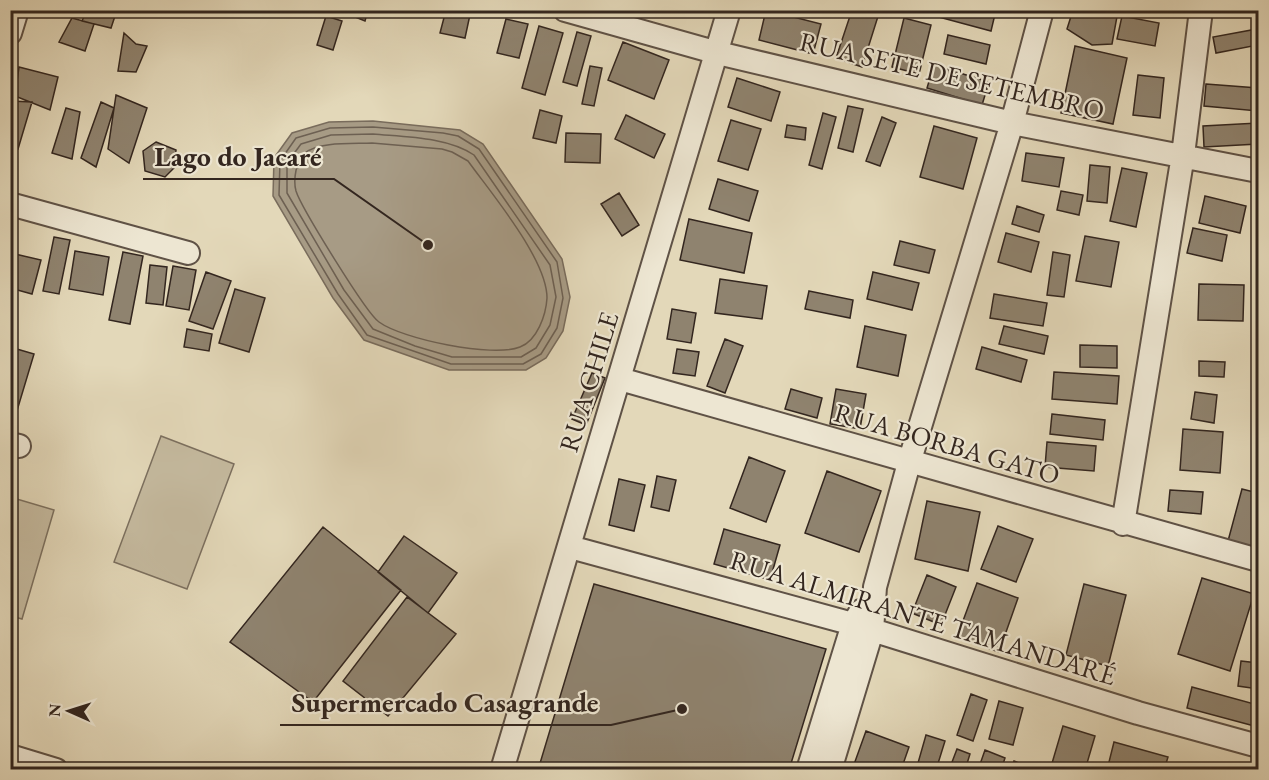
<svg xmlns="http://www.w3.org/2000/svg" width="1269" height="780" viewBox="0 0 1269 780" font-family="'EB Garamond',serif">
<style>
.green{fill:#c5ba9f;stroke:#7c705f;stroke-width:1.5}
.water{fill:#a79b85;stroke:#796c5c;stroke-width:1.5}
.lines{fill:none;stroke-linecap:round;stroke-linejoin:round}
.shore{stroke:#6d6052;stroke-width:1.5}
.building{fill:#8f836f;stroke:#33261f;stroke-width:1.5}
.minor-casing{stroke:#5f5246;stroke-width:26}
.minor{stroke:#ede6d2;stroke-width:22}
.labels{text-anchor:middle;stroke-width:4.5;stroke-linejoin:round;paint-order:stroke}
.street-label{font-size:27px;fill:#33261f;stroke:#ede6d2}
.leader{fill:none;stroke:#33261f;stroke-width:2}
.callout-dot{fill:#33261f;stroke:#ede6d2;stroke-width:2}
.callout-label{font-size:28px;text-anchor:middle;font-weight:bold;fill:#33261f;stroke:#ede6d2;stroke-width:4.5;stroke-linejoin:round;paint-order:stroke}
</style>
<rect width="100%" height="100%" fill="#e3d8b9"/>
<filter id="stains"><feTurbulence type="fractalNoise" baseFrequency=".00333" numOctaves="4"/><feColorMatrix values="0 0 0 0 .2 0 0 0 0 .09 0 0 0 0 .02 0 0 0 .5 -.17"/></filter>
<radialGradient id="worn" r=".72"><stop offset=".6" stop-color="#630" stop-opacity="0"/><stop offset="1" stop-color="#630" stop-opacity=".3"/></radialGradient>
<path class="green" d="M161 436 234 464 187 589 114 562Z
M10 497 54 510 22 619 11 616Z"/>
<path class="water" d="M373 121 460 130 483 144 562 259 570 297 563 331 546 358 526 370H449L364 340 333 298 273 196 274 158 292 133 329 122Z"/>
<g class="lines">
<path class="shore" d="M373 127 443 133 458 136 479 149 557 262 563 298 557 328 541 354 523 364H451L367 335 338 294 279 195 280 161 296 138 330 128Z
M373 134C406 137 447 137 474 155L550 265 556 297 550 325 536 348 521 357H452L415 346 373 329 344 290 287 193V163L301 144 331 135Z
M372 143 442 149 452 152 468 161C491 193 547 259 547 298 546 315 537 341 520 347 493 358 402 339 379 322 366 313 301 207 296 191 293 180 296 160 305 153 319 141 355 144 372 143Z"/>
</g>
<path class="building" d="M87 10H117L111 28 82 21Z
M349 10H368L365 21 348 14Z
M446 10H471L465 38 440 33Z
M766 10 821 24 813 54 759 40Z
M852 10H880L862 67 836 58Z
M937 10H996L991 31 935 16Z
M1073 10 1118 11 1112 44 1092 45 1067 29Z
M1220 10H1258V17H1220Z
M326 16 342 21 333 50 317 45Z
M1122 16 1159 23 1155 46 1117 39Z
M72 18 94 24 85 51 59 42Z
M904 18 931 25 919 74 892 67Z
M506 19 528 24 519 58 497 53Z
M539 26 563 33 545 95 522 88Z
M1257 29 1258 45 1216 53 1213 37Z
M577 32 591 36 577 86 563 82Z
M124 33 136 44 147 46 136 72 118 71Z
M948 35 990 45 986 64 944 54Z
M623 42 669 60 654 99 608 80Z
M1075 46 1127 58 1113 124 1061 113Z
M934 65 989 82 982 105 927 88Z
M590 66 602 68 594 106 582 104Z
M19 67 58 77 50 110 15 96Z
M1138 75 1164 78 1160 118 1133 115Z
M737 78 780 92 771 121 728 107Z
M1206 84 1258 88V111L1204 106Z
M116 95 147 108 129 163 108 149Z
M10 101 32 102 18 149 10 147Z
M101 102 114 108 96 167 81 158Z
M848 106 863 109 853 152 838 148Z
M66 108 80 112 72 159 52 153Z
M540 110 562 116 556 143 533 138Z
M823 113 836 117 822 169 809 165Z
M626 115 665 134 654 158 615 139Z
M882 117 896 123 880 166 866 161Z
M731 120 761 129 748 170 718 161Z
M1258 123V144L1204 147 1203 126Z
M787 125 806 128 805 140 785 137Z
M934 126 977 138 963 189 920 177Z
M566 133 601 134 600 163 565 162Z
M156 142 176 150 175 167 165 177 145 171 143 151Z
M1026 153 1064 158 1059 187 1022 181Z
M1090 165 1110 167 1107 203 1087 201Z
M1122 168 1147 173 1136 227 1110 221Z
M718 179 758 191 749 221 709 209Z
M1061 191 1083 195 1079 215 1057 210Z
M619 193 639 225 622 236 601 204Z
M1205 196 1246 206 1240 233 1199 223Z
M1017 206 1044 215 1039 232 1012 224Z
M689 219 752 233 744 273 680 260Z
M1193 228 1227 235 1222 261 1187 253Z
M1006 233 1039 242 1031 272 998 262Z
M1085 236 1119 242 1111 287 1076 281Z
M54 237 70 240 59 294 43 291Z
M900 241 935 250 929 273 894 265Z
M75 251 109 257 103 295 69 289Z
M123 252 143 256 130 324 109 320Z
M1053 252 1070 255 1064 297 1047 295Z
M15 254 41 260 32 294 10 288V270Z
M150 265 167 267 163 305 146 303Z
M173 266 196 270 189 310 166 306Z
M206 272 231 281 213 329 189 321Z
M873 272 919 283 912 310 867 299Z
M720 279 767 286 762 319 715 313Z
M1199 284 1244 285 1243 321 1198 320Z
M235 289 265 298 249 352 219 343Z
M809 291 853 300 850 318 805 309Z
M994 294 1047 303 1043 326 990 318Z
M672 309 696 313 691 343 667 339Z
M865 326 906 335 898 376 857 367Z
M1004 326 1048 336 1044 354 999 344Z
M187 329 212 334 209 351 184 347Z
M725 339 743 346 725 393 707 386Z
M1080 345 1117 346V368L1080 367Z
M10 347 34 354 13 424H10Z
M982 347 1027 360 1021 382 976 369Z
M677 349 699 352 695 376 673 373Z
M1199 361 1225 362 1224 377 1199 376Z
M1054 372 1119 376 1117 404 1052 399Z
M592 373 605 378 586 425 572 419Z
M791 389 822 398 817 418 785 409Z
M836 389 866 394 860 429 830 424Z
M1195 392 1217 395 1214 423 1191 419Z
M1052 414 1105 420 1103 440 1050 434Z
M1183 429 1223 432 1220 473 1180 470Z
M1047 442 1096 446 1094 471 1045 467Z
M749 457 785 471 766 522 730 508Z
M827 471 881 491 859 552 805 533Z
M657 476 676 480 669 511 651 507Z
M619 479 645 485 634 531 609 525Z
M1242 489 1258 493V537L1255 549 1228 541Z
M1170 490 1203 492 1201 514 1168 511Z
M927 501 980 512 968 571 915 559Z
M998 526 1033 539 1016 582 981 569Z
M323 527 401 590 313 702 230 642Z
M724 529 780 545 770 580 714 564Z
M404 536 457 573 428 613 378 572Z
M927 575 956 587 941 625 912 613Z
M1202 578 1254 594 1230 671 1178 654Z
M977 583 1018 598 999 652 957 637Z
M594 584 826 649 789 770H538Z
M1084 584 1126 595 1108 666 1066 655Z
M407 597 456 634 388 716 343 681Z
M1241 661 1258 663V689L1238 686Z
M1192 687 1258 705V727L1187 708Z
M971 694 987 700 973 741 957 735Z
M999 701 1023 708 1013 745 989 739Z
M1063 726 1095 736 1085 770H1050Z
M866 731 909 747 901 770H852Z
M926 735 945 741 936 770H916Z
M1114 742 1168 757 1164 770H1107Z
M957 749 970 754 965 770H949Z
M985 750 1005 758 1001 770H978Z
M1014 761 1037 770H1011Z"/>
<g class="lines">
<defs>
<path id="minor" d="M565 10 718 53 1012 123 1258 171
M10 33 17 10
M10 204 188 253
M620 379 1258 560
M10 444 19 446
M1123 524 1183 155 1201 10
M570 547 853 624 1138 713 1258 746
M10 756 56 770
M502 770 729 10
M808 770 853 624 861 611
M830 770 872 631 875 587 909 463 1012 123 1042 10"/>
</defs>
<use href="#minor" class="minor-casing"/>
<use href="#minor" class="minor"/>
</g>
<g class="labels">
<g class="street-label">
<text transform="translate(952 76) rotate(13)" y="9">RUA SETE DE SETEMBRO</text>
<text transform="translate(589 382) rotate(-73)" y="9">RUA CHILE</text>
<text transform="translate(947 444) rotate(16)" y="9">RUA BORBA GATO</text>
<text transform="translate(923 618) rotate(17)" y="9">RUA ALMIRANTE TAMANDARÉ</text>
</g>
</g>
<path class="leader" d="M428 245L334 179H143M682 709L611 725H280"/>
<g class="callout-dot">
<circle cx="428" cy="245" r="6"/>
<circle cx="682" cy="709" r="6"/>
</g>
<g class="callout-label">
<text x="238" y="166">Lago do Jacaré</text>
<text x="445" y="712">Supermercado Casagrande</text>
</g>
<rect width="1269" height="780" fill="none" stroke="#e3d8b9" stroke-width="36"/>
<rect x="12" y="12" width="1245" height="756" fill="none" stroke="#33261f" stroke-width="3"/>
<rect x="18" y="18" width="1233" height="744" fill="none" stroke="#33261f" stroke-width="1.5"/>
<g transform="translate(69 711) rotate(273)" stroke="#ede6d2" stroke-width="4.5" paint-order="stroke">
<path d="M0-4.5L10 22L0 15L-10 22Z" fill="#33261f"/>
<text y="-9" font-size="16" font-weight="bold" text-anchor="middle" fill="#33261f">N</text>
</g>
<rect width="100%" height="100%" filter="url(#stains)"/>
<rect width="100%" height="100%" fill="url(#worn)"/>
</svg>
